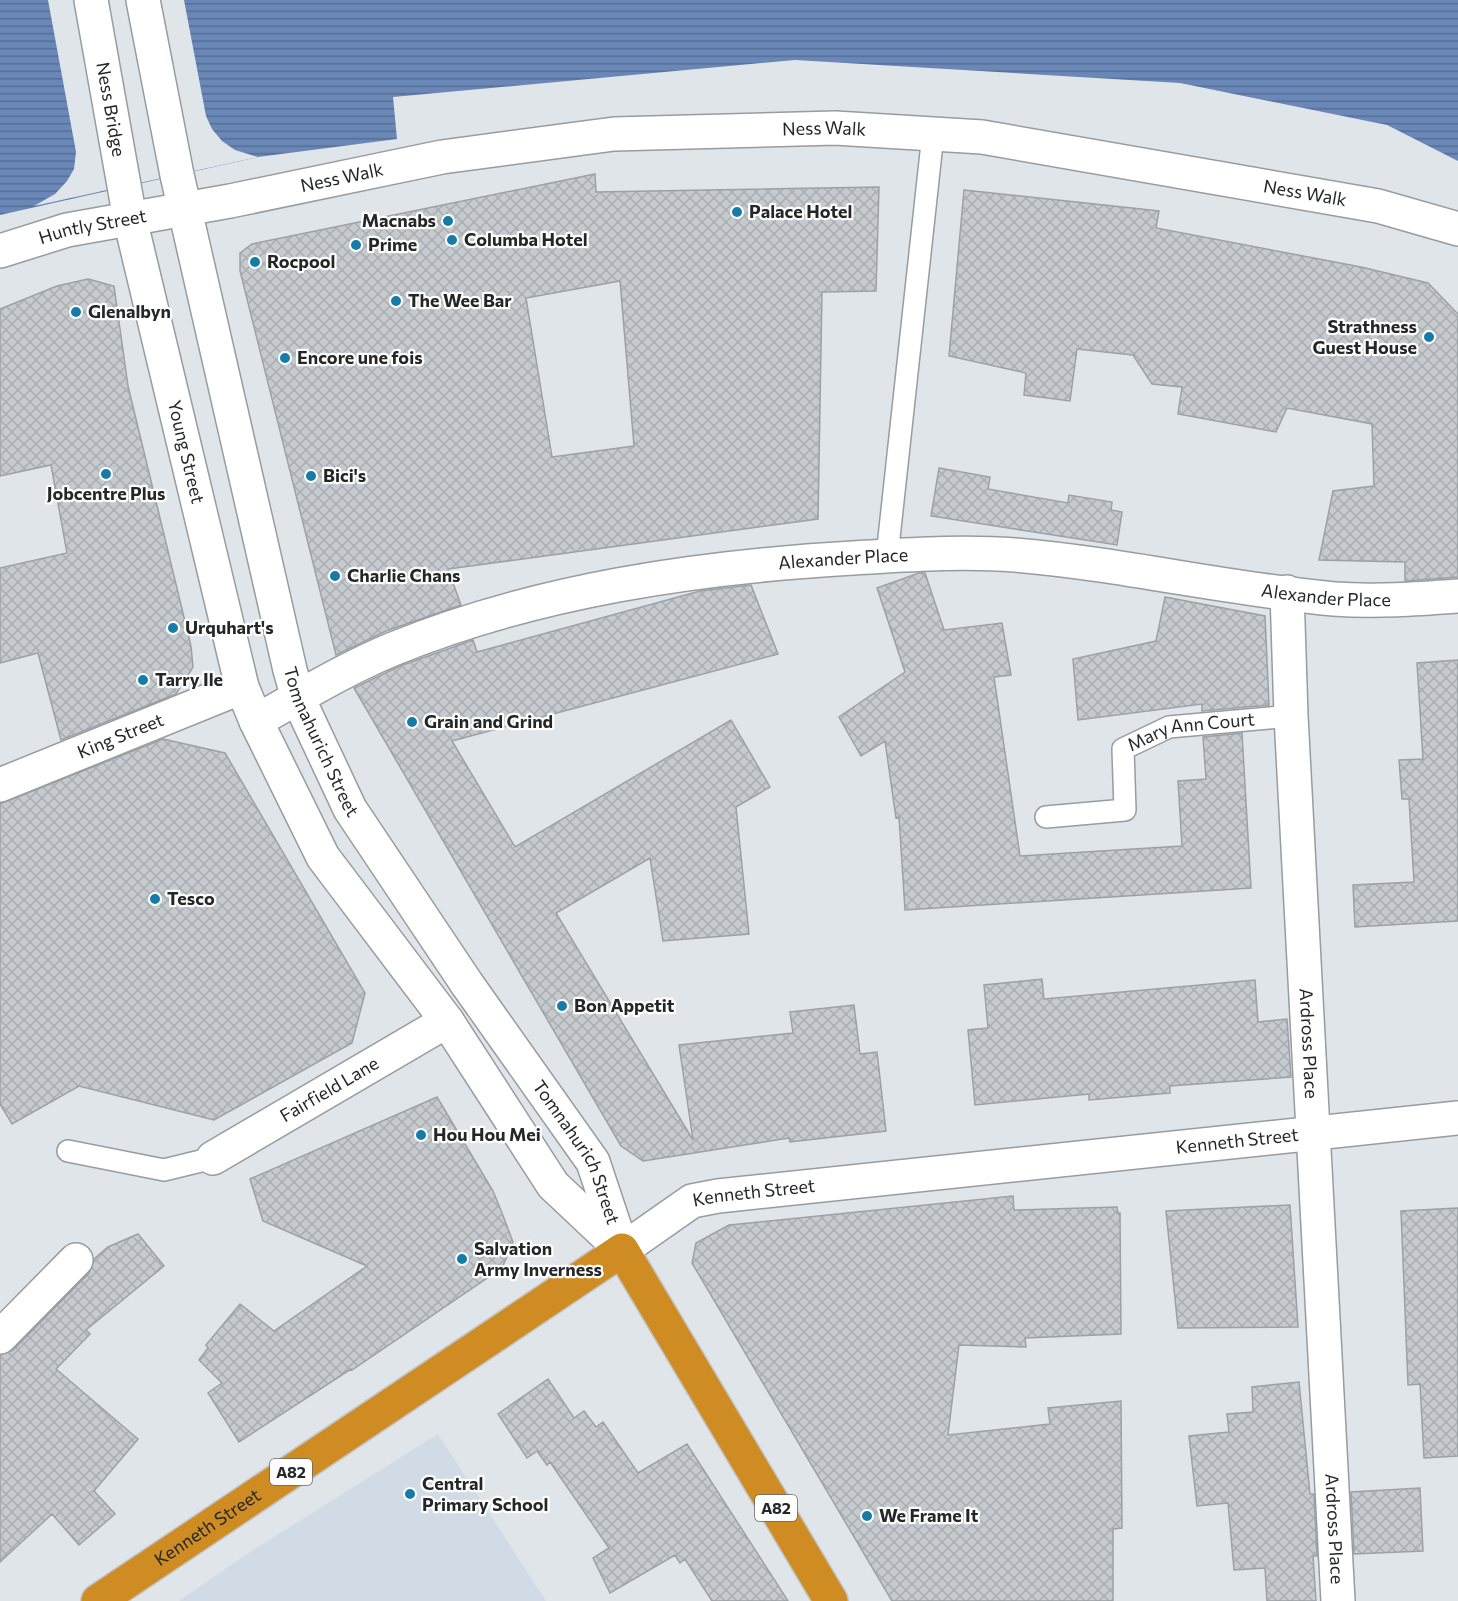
<svg xmlns="http://www.w3.org/2000/svg" width="1458" height="1601" viewBox="0 0 1458 1601" font-family="Commissioner,sans-serif">
<style>
.built{fill:#d0dbe5}
.water{fill:url(#water-rules)}
.pier{fill:#e0e5ea}
.building{fill:url(#building-cross-hatch);stroke:#9ca1a5;stroke-width:1.5;fill-rule:evenodd}
.lines{fill:none;stroke-linecap:round;stroke-linejoin:round}
.lane-casing{stroke:#979ca0;stroke-width:24}
.street-casing{stroke:#979ca0;stroke-width:36}
.secondary-casing{stroke:#979ca0;stroke-width:36}
.highway-casing{stroke:#c2c2c3;stroke-width:36}
.lane{stroke:#fff;stroke-width:21}
.street{stroke:#fff;stroke-width:33}
.secondary{stroke:#fff;stroke-width:33}
.highway{stroke:#ce8c23;stroke-width:33}
.poi-dot{fill:#177ba7;stroke:#fff;stroke-width:2}
.labels{text-anchor:middle;stroke-width:4.5;stroke-linejoin:round;paint-order:stroke}
.shield{fill:#fff;stroke:#666768;stroke-width:1.5}
.shield-label{font-size:16px;font-weight:bold;fill:#242627}
.street-label{font-size:18px;fill:#242627;stroke:#fff}
.poi-label{font-size:18px;font-weight:bold;fill:#242627;stroke:#fff;text-anchor:start}
</style>
<defs>
<pattern id="water-rules" width="6" height="5" patternUnits="userSpaceOnUse" patternTransform="scale(1.5)"><rect width="6" height="5" fill="#6987b7"/><path d="M0 2.5h6" fill="none" stroke="#566e95"/></pattern>
<pattern id="building-cross-hatch" width="8" height="8" patternUnits="userSpaceOnUse" patternTransform="scale(1.5)"><rect width="8" height="8" fill="#c5cace"/><path d="M0 0l8 8M0 8l8-8" fill="none" stroke="#a9adb1"/></pattern>
</defs>
<rect width="100%" height="100%" fill="#e0e5ea"/>
<path class="built" d="M438 1434 546 1601H179L247 1554Z"/>
<path class="water" d="M0 0H1458V161L1387 125 1180 83 795 60 393 97 397 139 258 157 0 215Z"/>
<path class="pier" d="M48 0H184L206 116 212 129 222 141 235 150 258 157 34 206 55 194 67 181 74 169 76 152Z"/>
<path class="building" d="M595 174 596 192 879 187 876 291 822 292 818 519 448 569 461 605 386 631 336 655 240 271V253L252 244ZM620 281 634 446 552 457 526 298Z
M964 190 1159 211 1156 228 1361 267 1428 283 1458 314V577L1405 581V562L1319 560 1333 491 1374 486 1372 424 1287 408 1276 432 1178 414 1182 387 1152 384 1133 355 1077 349 1070 401 1024 395 1026 373 949 356Z
M88 279 114 286 128 386 191 646 193 667 176 694 61 740 38 653 0 663V568L67 553 51 465 0 476V309L57 286Z
M939 468 990 477 988 489 1068 503 1069 495 1112 502 1111 510 1122 512 1117 545 931 516Z
M919 573H925L944 630 1002 623 1011 675 994 677 1020 856 1182 846 1178 781 1206 779 1203 737 1242 733 1251 888 905 910 899 817 896 818 885 741 861 756 839 717 905 672 877 588Z
M751 585 778 654 452 741 515 847 731 720 770 787 736 807 749 934 663 941 650 858 556 913 693 1140 679 1045 793 1033 790 1012 854 1005 860 1054 877 1052 886 1131 790 1142 789 1138 643 1161 621 1146 354 688 400 666 473 640 477 652 700 591Z
M1165 597 1265 616 1269 705 1202 711V704L1078 720 1073 659 1156 641Z
M1458 660V921L1355 927 1353 885 1414 882 1409 799H1402L1399 760 1423 759 1417 663Z
M163 739 225 753 365 993 352 1043 214 1120 79 1086 12 1124 0 1104V804Z
M1042 979 1044 999 1255 980 1258 1022 1287 1019 1291 1077 1170 1086V1093L1089 1100V1094L975 1105 968 1030 988 1028 984 985Z
M437 1097 493 1191 502 1213 513 1242 502 1268 352 1370 351 1369 239 1442 208 1393 222 1383 199 1360 208 1348 206 1345 240 1304 274 1331 367 1266 263 1221 250 1179Z
M1013 1196 1014 1210 1117 1207 1118 1213H1120L1121 1334 1025 1338 1026 1347 959 1345 948 1435 1050 1424 1048 1408 1121 1401 1122 1528 1113 1529V1601H892L692 1263 696 1243 729 1225Z
M1290 1205 1298 1327 1178 1328 1166 1211Z
M1458 1208V1456L1424 1458 1420 1384 1408 1385 1401 1211Z
M138 1234 164 1266 86 1330 90 1334 56 1369 138 1439 94 1491 115 1514 79 1545 52 1514 0 1562V1355L13 1350 89 1273 94 1259 108 1247Z
M548 1379 574 1418 584 1411 596 1427 603 1422 638 1473 687 1444 788 1601H712L685 1559 680 1563 675 1555 610 1593 593 1558 609 1548 550 1462 547 1465 537 1451 527 1458 498 1414Z
M1299 1382 1310 1494H1314L1317 1556H1313L1316 1601H1267L1265 1568 1234 1570 1228 1503 1197 1506 1189 1436 1229 1432 1227 1414 1253 1412 1252 1387Z
M1420 1488 1423 1551 1354 1554 1351 1492Z"/>
<g class="lines">
<defs>
<g id="lane">
<path d="M887 556 933 134"/>
<path id="s1" d="M1046 817 1125 810 1123 749 1169 727 1291 716"/>
<path d="M68 1151 164 1170 213 1158"/>
</g>
<g id="street">
<path id="s2" d="M0 251 67 230 230 201 442 157 614 134 835 128 982 137 1378 206 1458 229"/>
<path id="s3" d="M1287 592 1291 716 1338 1601"/>
<path id="s4" d="M256 721C301 696 345 669 393 649 538 590 698 567 853 558 907 555 961 551 1015 555 1122 564 1227 589 1334 599 1375 602 1417 599 1458 596"/>
<path id="s5" d="M0 785 242 687"/>
<path id="s6" d="M213 1158 447 1021"/>
<path id="s7" d="M622 1250 692 1201 718 1196 1458 1118"/>
<path d="M0 1337 76 1260"/>
</g>
<g id="secondary">
<path id="s8" d="M91 0 130 219 242 687 256 721 323 857 447 1021 553 1185 622 1250"/>
<path id="s9" d="M143 0 177 175 290 670 298 698 350 809 467 984 593 1162 621 1246"/>
</g>
<g id="highway">
<path id="s10" d="M98 1601 622 1250 831 1601"/>
</g>
</defs>
<use href="#lane" class="lane-casing"/>
<use href="#street" class="street-casing"/>
<use href="#secondary" class="secondary-casing"/>
<use href="#highway" class="highway-casing"/>
<use href="#lane" class="lane"/>
<use href="#street" class="street"/>
<use href="#secondary" class="secondary"/>
<use href="#highway" class="highway"/>
</g>
<g class="poi-dot">
<circle cx="737" cy="212" r="6"/>
<circle cx="448" cy="221" r="6"/>
<circle cx="452" cy="240" r="6"/>
<circle cx="356" cy="245" r="6"/>
<circle cx="255" cy="262" r="6"/>
<circle cx="396" cy="301" r="6"/>
<circle cx="76" cy="312" r="6"/>
<circle cx="1429" cy="337" r="6"/>
<circle cx="285" cy="358" r="6"/>
<circle cx="106" cy="474" r="6"/>
<circle cx="311" cy="476" r="6"/>
<circle cx="335" cy="576" r="6"/>
<circle cx="173" cy="628" r="6"/>
<circle cx="143" cy="680" r="6"/>
<circle cx="412" cy="722" r="6"/>
<circle cx="155" cy="899" r="6"/>
<circle cx="562" cy="1006" r="6"/>
<circle cx="421" cy="1135" r="6"/>
<circle cx="462" cy="1259" r="6"/>
<circle cx="410" cy="1494" r="6"/>
<circle cx="867" cy="1516" r="6"/>
</g>
<g class="labels">
<g class="shield">
<rect x="270" y="1459" width="42" height="26" rx="4.5"/>
<rect x="755" y="1495" width="42" height="26" rx="4.5"/>
</g>
<g class="shield-label">
<text x="291" y="1478">A82</text>
<text x="776" y="1514">A82</text>
</g>
<g class="street-label">
<text dy="6" stroke="none"><textPath href="#s8" startOffset="111">Ness Bridge</textPath></text>
<text dy="6" stroke="none"><textPath href="#s2" startOffset="836">Ness Walk</textPath></text>
<text dy="6" stroke="none"><textPath href="#s2" startOffset="350">Ness Walk</textPath></text>
<text dy="6" stroke="none"><textPath href="#s2" startOffset="1322">Ness Walk</textPath></text>
<text dy="6" stroke="none"><textPath href="#s2" startOffset="96">Huntly Street</textPath></text>
<text dy="6" stroke="none"><textPath href="#s8" startOffset="462">Young Street</textPath></text>
<text dy="6" stroke="none"><textPath href="#s4" startOffset="616">Alexander Place</textPath></text>
<text dy="6" stroke="none"><textPath href="#s4" startOffset="1102">Alexander Place</textPath></text>
<text dy="6" stroke="none"><textPath href="#s5" startOffset="130">King Street</textPath></text>
<text dy="6" stroke="none"><textPath href="#s1" startOffset="212">Mary Ann Court</textPath></text>
<text dy="6" stroke="none"><textPath href="#s9" startOffset="764">Tomnahurich Street</textPath></text>
<text dy="6" stroke="none"><textPath href="#s3" startOffset="452">Ardross Place</textPath></text>
<text dy="6" stroke="none"><textPath href="#s6" startOffset="135">Fairfield Lane</textPath></text>
<text dy="6" stroke="none"><textPath href="#s7" startOffset="634">Kenneth Street</textPath></text>
<text dy="6" stroke="none"><textPath href="#s9" startOffset="1250">Tomnahurich Street</textPath></text>
<text dy="6" stroke="none"><textPath href="#s7" startOffset="148">Kenneth Street</textPath></text>
<text dy="6" stroke="none"><textPath href="#s10" startOffset="132">Kenneth Street</textPath></text>
<text dy="6" stroke="none"><textPath href="#s3" startOffset="938">Ardross Place</textPath></text>
</g>
<g class="poi-label">
<text x="749" y="218">Palace Hotel</text>
<text x="436" y="227" text-anchor="end">Macnabs</text>
<text x="464" y="246">Columba Hotel</text>
<text x="368" y="251">Prime</text>
<text x="267" y="268">Rocpool</text>
<text x="408" y="307">The Wee Bar</text>
<text x="88" y="318">Glenalbyn</text>
<text x="1417" y="333" text-anchor="end">Strathness<tspan x="1417" dy="21">Guest House</tspan></text>
<text x="297" y="364">Encore une fois</text>
<text x="323" y="482">Bici's</text>
<text x="106" y="500" text-anchor="middle">Jobcentre Plus</text>
<text x="347" y="582">Charlie Chans</text>
<text x="185" y="634">Urquhart's</text>
<text x="155" y="686">Tarry Ile</text>
<text x="424" y="728">Grain and Grind</text>
<text x="167" y="905">Tesco</text>
<text x="574" y="1012">Bon Appetit</text>
<text x="433" y="1141">Hou Hou Mei</text>
<text x="474" y="1255">Salvation<tspan x="474" dy="21">Army Inverness</tspan></text>
<text x="422" y="1490">Central<tspan x="422" dy="21">Primary School</tspan></text>
<text x="879" y="1522">We Frame It</text>
</g>
</g>
</svg>
